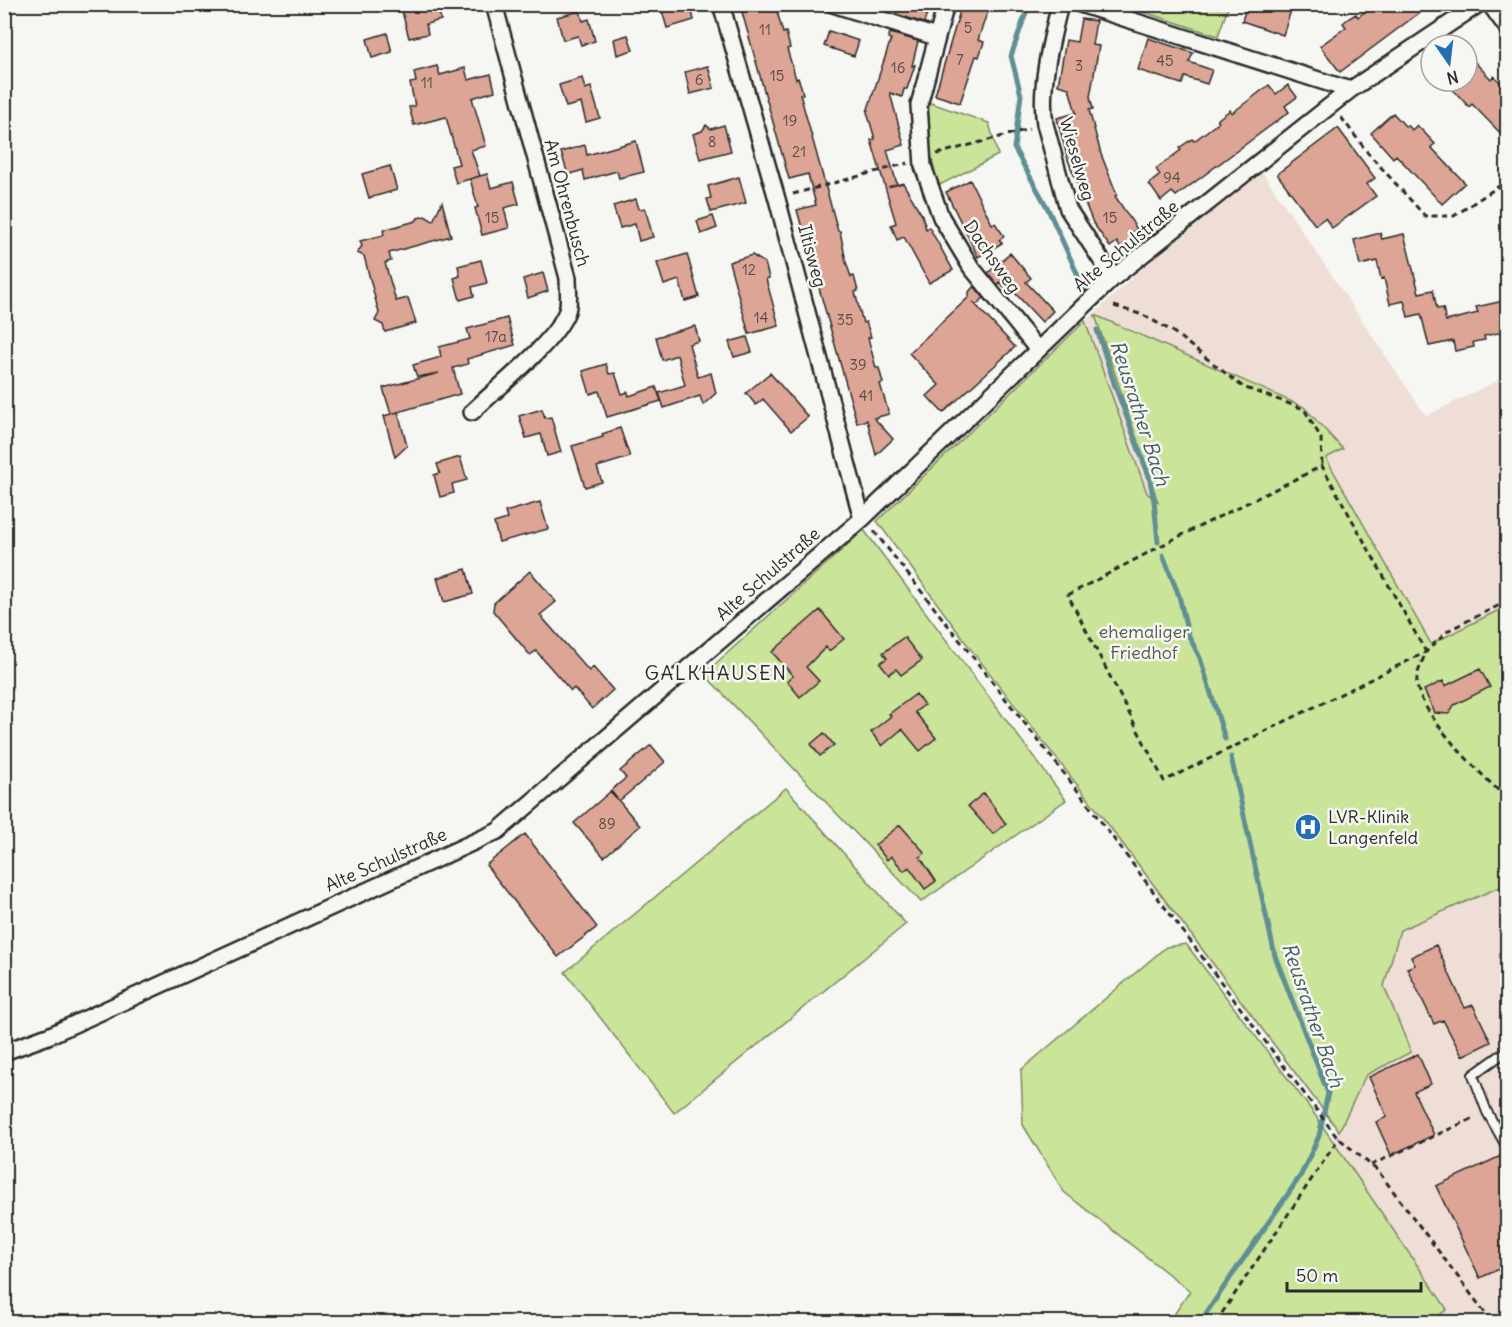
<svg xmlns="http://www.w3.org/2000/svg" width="1512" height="1327" viewBox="0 0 1512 1327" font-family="Delius,sans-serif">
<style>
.built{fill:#eeded6}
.green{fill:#cae49a;stroke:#7a8862;stroke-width:1.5}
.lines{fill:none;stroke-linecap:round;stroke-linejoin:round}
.stream{stroke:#5e8f93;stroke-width:5}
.building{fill:#dca595;stroke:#2b2b2b;stroke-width:1.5}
.service-casing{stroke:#2b2b2b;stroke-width:12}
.minor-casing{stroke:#2b2b2b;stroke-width:20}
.path{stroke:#2b2b2b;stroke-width:3;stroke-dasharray:6 4.5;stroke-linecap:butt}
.service{stroke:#f6f6f2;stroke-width:8}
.minor{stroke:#f6f6f2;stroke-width:15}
.labels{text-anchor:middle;stroke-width:5;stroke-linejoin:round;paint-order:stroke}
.number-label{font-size:15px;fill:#574a46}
.street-label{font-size:18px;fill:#2b2b2b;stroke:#f6f6f2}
.park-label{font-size:18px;fill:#535947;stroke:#f6f6f2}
.poi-label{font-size:18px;fill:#2b2b2b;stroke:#f6f6f2;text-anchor:start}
.water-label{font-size:20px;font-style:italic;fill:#445d5f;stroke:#f6f6f2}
.neighbourhood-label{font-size:20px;letter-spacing:1.5px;fill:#2b2b2b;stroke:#f6f6f2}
</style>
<rect width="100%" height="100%" fill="#f6f6f2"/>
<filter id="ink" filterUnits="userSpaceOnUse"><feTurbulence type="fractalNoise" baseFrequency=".0167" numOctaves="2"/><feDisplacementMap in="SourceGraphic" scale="12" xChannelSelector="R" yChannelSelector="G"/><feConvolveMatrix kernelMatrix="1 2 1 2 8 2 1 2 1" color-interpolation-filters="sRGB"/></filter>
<g filter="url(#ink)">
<path class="built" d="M1261 170 1426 416 1507 376V1322H1211L1338 1132 877 521 1139 271Z"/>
<path class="green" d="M1122 5H1229L1218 36Z
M928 102 989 123 998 155 938 186 928 143Z
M1095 315 1304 407 1343 449 1326 458 1431 644 1507 606V884L1400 930 1384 986 1411 1052 1366 1075 1339 1131 1104 819 969 647 877 521 1085 321 1147 493 1158 502Z
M864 530 1066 800 921 902 704 674Z
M786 788 906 924 674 1113 565 972Z
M1186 944 1313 1112 1447 1309 1431 1322H1169L1190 1291 1064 1192 1023 1125 1021 1070 1166 947Z"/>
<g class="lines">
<path class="stream" d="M1029 4 1011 56 1021 95 1014 148 1047 207 1086 293
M1097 330 1115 386 1149 476 1154 501 1158 542
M1163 555 1179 596 1188 634 1200 658 1225 739
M1200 1322 1301 1175 1319 1136 1328 1093 1275 956 1231 757"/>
</g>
<path class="building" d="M400 4H437L441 20 426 24 428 34 409 38Z
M660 4H690L694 20 667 28Z
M769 4H775L783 33 786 32 790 48 787 49 796 79 798 78 801 86 803 94H800L838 231H840L846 262 851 277 854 276 858 291 855 292 859 308 863 323 866 322 871 337 868 338 876 368H879L883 383 880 384 889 414 874 418 893 439 876 455 867 420 857 423 797 210 816 205 808 174 789 179 742 12Z
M899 4H930L924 23 896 14Z
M962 4H990L978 40 984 42 979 57 976 56 960 103 935 95Z
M1247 4H1293L1283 35 1242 21Z
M1375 4H1431L1340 72 1320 46 1346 27 1343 23 1349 18 1356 14 1358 17Z
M580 11 583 21 589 19 595 41 581 45 578 36 563 40 557 17Z
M1081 19 1096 21 1092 45 1099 46 1090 97 1093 109 1089 110 1101 154 1117 195 1115 196 1137 229 1130 234 1134 240 1121 249 1117 242 1110 247 1093 223 1068 160 1057 118 1076 113 1069 88 1058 85 1066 40 1077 42Z
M829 31 859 41 854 56 824 46Z
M387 33 392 52 372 58 367 39Z
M890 33 918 41 912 66 915 65 907 89H904L902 97 890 93 904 145 887 150 897 184 888 187 903 183 922 215 926 229 929 227 953 270 929 283 904 237 897 240 891 225 896 223 871 140 875 139 867 112 891 39 888 38Z
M628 35 633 50 617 55 614 39Z
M1148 38 1193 53 1189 62 1212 70 1207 84 1185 77 1182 84 1138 70Z
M1467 54 1491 79 1494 76 1508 90V141L1472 104 1469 107 1445 81H1467Z
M437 66 440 75 465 68 468 80 491 74 495 91 472 98 486 146 471 150 480 176 456 183 451 166 459 164 446 117 414 125 409 107 415 106 410 83 416 82 414 72Z
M708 66 714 88 690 94 685 72Z
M582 78 585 89 591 87 600 118 586 122 581 103 566 107 559 85Z
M1269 85 1276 94 1288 85 1297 97 1285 106 1289 112 1176 196 1172 192 1161 201 1149 184 1160 175 1156 169 1181 150 1179 148 1192 139 1194 141 1219 122 1217 120 1230 110 1232 113Z
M1393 113 1406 127 1408 125 1412 130 1417 125 1435 144 1431 147 1465 183 1442 204 1396 155 1393 158 1371 133Z
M706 125 711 129 724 125 731 151 700 159 693 134 702 131Z
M1338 128 1375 178 1367 184 1376 196 1332 228 1325 218 1315 225 1277 174Z
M636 141 644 172 619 178 617 171 585 180 583 170 568 175 561 152 585 145 587 155Z
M390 166 397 190 369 198 362 174Z
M487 174 491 188 513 182 519 204 504 208 509 228 482 235 475 208 478 207 470 179Z
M739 177 746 203 711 212 707 199 711 198 708 186Z
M970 180 992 224 995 223 1004 236 999 240 1002 243 978 257 946 192Z
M636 199 639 209 645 208 653 237 639 241 635 224 620 228 613 206Z
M442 202 451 236 389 253 391 261 385 263 396 301 408 298 416 323 385 332 383 325 375 321 379 313 364 256 357 253 362 246 360 241 384 235 383 230 416 221 418 218 425 216 433 221Z
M713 216 717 228 701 234 697 221Z
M1380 233 1382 239 1404 234 1419 293 1433 290 1437 309 1443 308 1446 321 1478 313 1476 307 1508 300V331L1484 336 1485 340 1473 342 1474 347 1455 351 1453 341 1429 346 1421 314 1408 317 1404 301 1390 304 1384 278 1381 279 1377 261 1360 265 1354 240Z
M1010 253 1031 278 1026 282 1053 311 1042 322 1014 292 1010 295 1000 282 998 285 988 273Z
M687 254 699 297 685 301 679 280 664 285 657 263Z
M752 255 765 263 769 278 766 279 779 326 749 334 729 262Z
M481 260 487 283 472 287 474 296 460 300 454 278 460 276 458 266Z
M543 273 548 291 528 298 523 279Z
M974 286 984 298 976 305 973 302 1015 347 943 413 927 396 939 385 909 353 969 297V292Z
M507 318 515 345 467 359 468 364 453 368 460 394 398 412 407 446 395 457 384 416 398 412 391 414 383 388 439 373 417 377 413 365 441 357 439 347 470 339 467 329Z
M695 326 699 341 689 344 698 377 711 373 716 393 703 405 700 396 664 408 659 393 685 385 677 355 662 360 656 337Z
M747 337 752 352 734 357 729 342Z
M606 364 609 374 615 373 622 394 628 392 629 396 656 387 661 401 607 417 599 391 590 394 583 371Z
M770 373 808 417 791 431 763 399 756 405 746 393Z
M542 409 545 418 551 417 561 452 547 456 541 434 526 438 519 416Z
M620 428 630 457 597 467 602 482 585 487 572 446 603 437 602 434Z
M460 457 467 480 452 484 454 493 440 497 434 475 440 473 437 464Z
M540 502 548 529 499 542 494 523 507 519 505 512Z
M466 569 473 594 444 602 437 578Z
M530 571 556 602 540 615 589 671 593 667 613 690 592 709 574 688 571 691 536 651 530 655 493 611 494 603Z
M820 610 844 639 829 651 826 647 806 667 819 681 800 697 787 681 793 676 772 652Z
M904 637 922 660 901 675 896 669 889 674 880 663 887 658 883 653Z
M1480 669 1490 687 1454 705 1449 714 1435 713 1424 690 1443 681 1445 686Z
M916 694 924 705 915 712 936 738 920 751 902 729 882 746 871 732 891 716 889 714Z
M824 733 834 745 820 756 811 744Z
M651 745 665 762 619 801 640 826 604 857 574 823 611 791 619 801 610 791 626 778 620 771Z
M984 793 1006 824 993 834 968 806Z
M900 825 925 853 920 857 936 881 925 889 909 867 904 871 891 856 887 860 875 845Z
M525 834 597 927 558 957 486 865Z
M1436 945 1465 1008 1473 1005 1491 1042 1462 1056 1443 1020 1434 1024 1407 968 1415 965 1411 957Z
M1418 1054 1431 1084 1414 1092 1434 1135 1391 1155 1376 1122 1387 1117 1369 1077Z
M1503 1155 1508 1165V1265L1480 1278 1436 1186Z"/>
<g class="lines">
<defs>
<path id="service" d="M1508 1050 1473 1075 1487 1112 1508 1149"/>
<path id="minor" d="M721 4 777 199 862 519
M833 4 936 37
M946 4 919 105 923 166 941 217 971 267 1038 350
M1060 4C1051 41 1039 87 1045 124L1068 209 1113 278
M1080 4 1350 90
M1490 4 1508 29
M472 412C498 387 555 343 567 311 570 302 568 288 568 278L494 4
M4 1052 48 1036 498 831 862 519 1113 278 1350 90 1479 4"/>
</defs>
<use href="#service" class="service-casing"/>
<use href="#minor" class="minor-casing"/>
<path class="path" d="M1341 117 1368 153 1425 216H1454L1508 180
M937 154 1029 129
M793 194 908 163
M1114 306 1143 315 1172 331 1243 387 1304 409 1321 438 1322 465
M874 531 1081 795 1336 1136 1378 1171 1492 1322
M1508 601 1449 630 1426 652 1164 781 1068 595 1174 539 1322 466 1426 652C1423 660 1418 669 1417 678 1412 708 1485 779 1508 799
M1371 1165 1476 1117
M1216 1322 1339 1138"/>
<use href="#service" class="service"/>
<use href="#minor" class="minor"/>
</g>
</g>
<defs>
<symbol id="hospital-disc" viewBox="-11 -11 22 22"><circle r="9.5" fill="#1f6fb2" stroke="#f6f6f2"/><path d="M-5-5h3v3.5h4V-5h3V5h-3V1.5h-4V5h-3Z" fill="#fff"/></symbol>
</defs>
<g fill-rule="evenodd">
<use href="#hospital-disc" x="1293" y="812" width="30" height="30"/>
</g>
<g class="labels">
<g class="number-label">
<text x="968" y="33">5</text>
<text x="765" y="35">11</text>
<text x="960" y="65">7</text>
<text x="1165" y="66">45</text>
<text x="1079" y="71">3</text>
<text x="898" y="73">16</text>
<text x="777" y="81">15</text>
<text x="699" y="85">6</text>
<text x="427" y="88">11</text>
<text x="790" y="126">19</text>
<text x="712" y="147">8</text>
<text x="799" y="157">21</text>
<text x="1172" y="183">94</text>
<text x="492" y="223">15</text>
<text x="1110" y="223">15</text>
<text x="749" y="275">12</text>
<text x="761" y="323">14</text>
<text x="845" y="325">35</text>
<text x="496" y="342">17a</text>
<text x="858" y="370">39</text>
<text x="866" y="401">41</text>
<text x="607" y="829">89</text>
</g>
<g class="street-label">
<text transform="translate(1077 159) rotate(74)" y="6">Wieselweg</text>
<text transform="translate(567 203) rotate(75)" y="6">Am Ohrenbusch</text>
<text transform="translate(1126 246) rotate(-40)" y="6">Alte Schulstraße</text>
<text transform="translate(812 256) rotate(75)" y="6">Iltisweg</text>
<text transform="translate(992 257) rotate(55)" y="6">Dachsweg</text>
<text transform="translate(768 574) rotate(-41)" y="6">Alte Schulstraße</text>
<text transform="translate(386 860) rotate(-24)" y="6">Alte Schulstraße</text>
</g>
<g class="park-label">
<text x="1144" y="638">ehemaliger<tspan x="1144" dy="21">Friedhof</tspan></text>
</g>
<g class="poi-label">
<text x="1328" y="823">LVR-Klinik<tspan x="1328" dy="21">Langenfeld</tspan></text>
</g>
<g class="water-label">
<text transform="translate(1140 413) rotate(72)" y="7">Reusrather Bach</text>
<text transform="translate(1313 1015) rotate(71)" y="7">Reusrather Bach</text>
</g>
<g class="neighbourhood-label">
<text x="716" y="680">GALKHAUSEN</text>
</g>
</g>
<rect width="1512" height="1327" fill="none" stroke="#f6f6f2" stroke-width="24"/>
<rect x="12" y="12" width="1488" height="1303" fill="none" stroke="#2b2b2b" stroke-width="2" filter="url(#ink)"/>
<g transform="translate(1449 63) rotate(166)"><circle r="28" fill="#f6f6f2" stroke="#a5a5a2" stroke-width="1.5"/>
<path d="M0-4.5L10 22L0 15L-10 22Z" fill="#1f6fb2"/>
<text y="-9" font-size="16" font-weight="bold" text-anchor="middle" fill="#2b2b2b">N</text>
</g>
<path d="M1287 1282v9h134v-9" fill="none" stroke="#2b2b2b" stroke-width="3"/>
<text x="1296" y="1282" font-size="18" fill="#2b2b2b" stroke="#f6f6f2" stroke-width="4.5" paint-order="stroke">50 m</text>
</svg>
